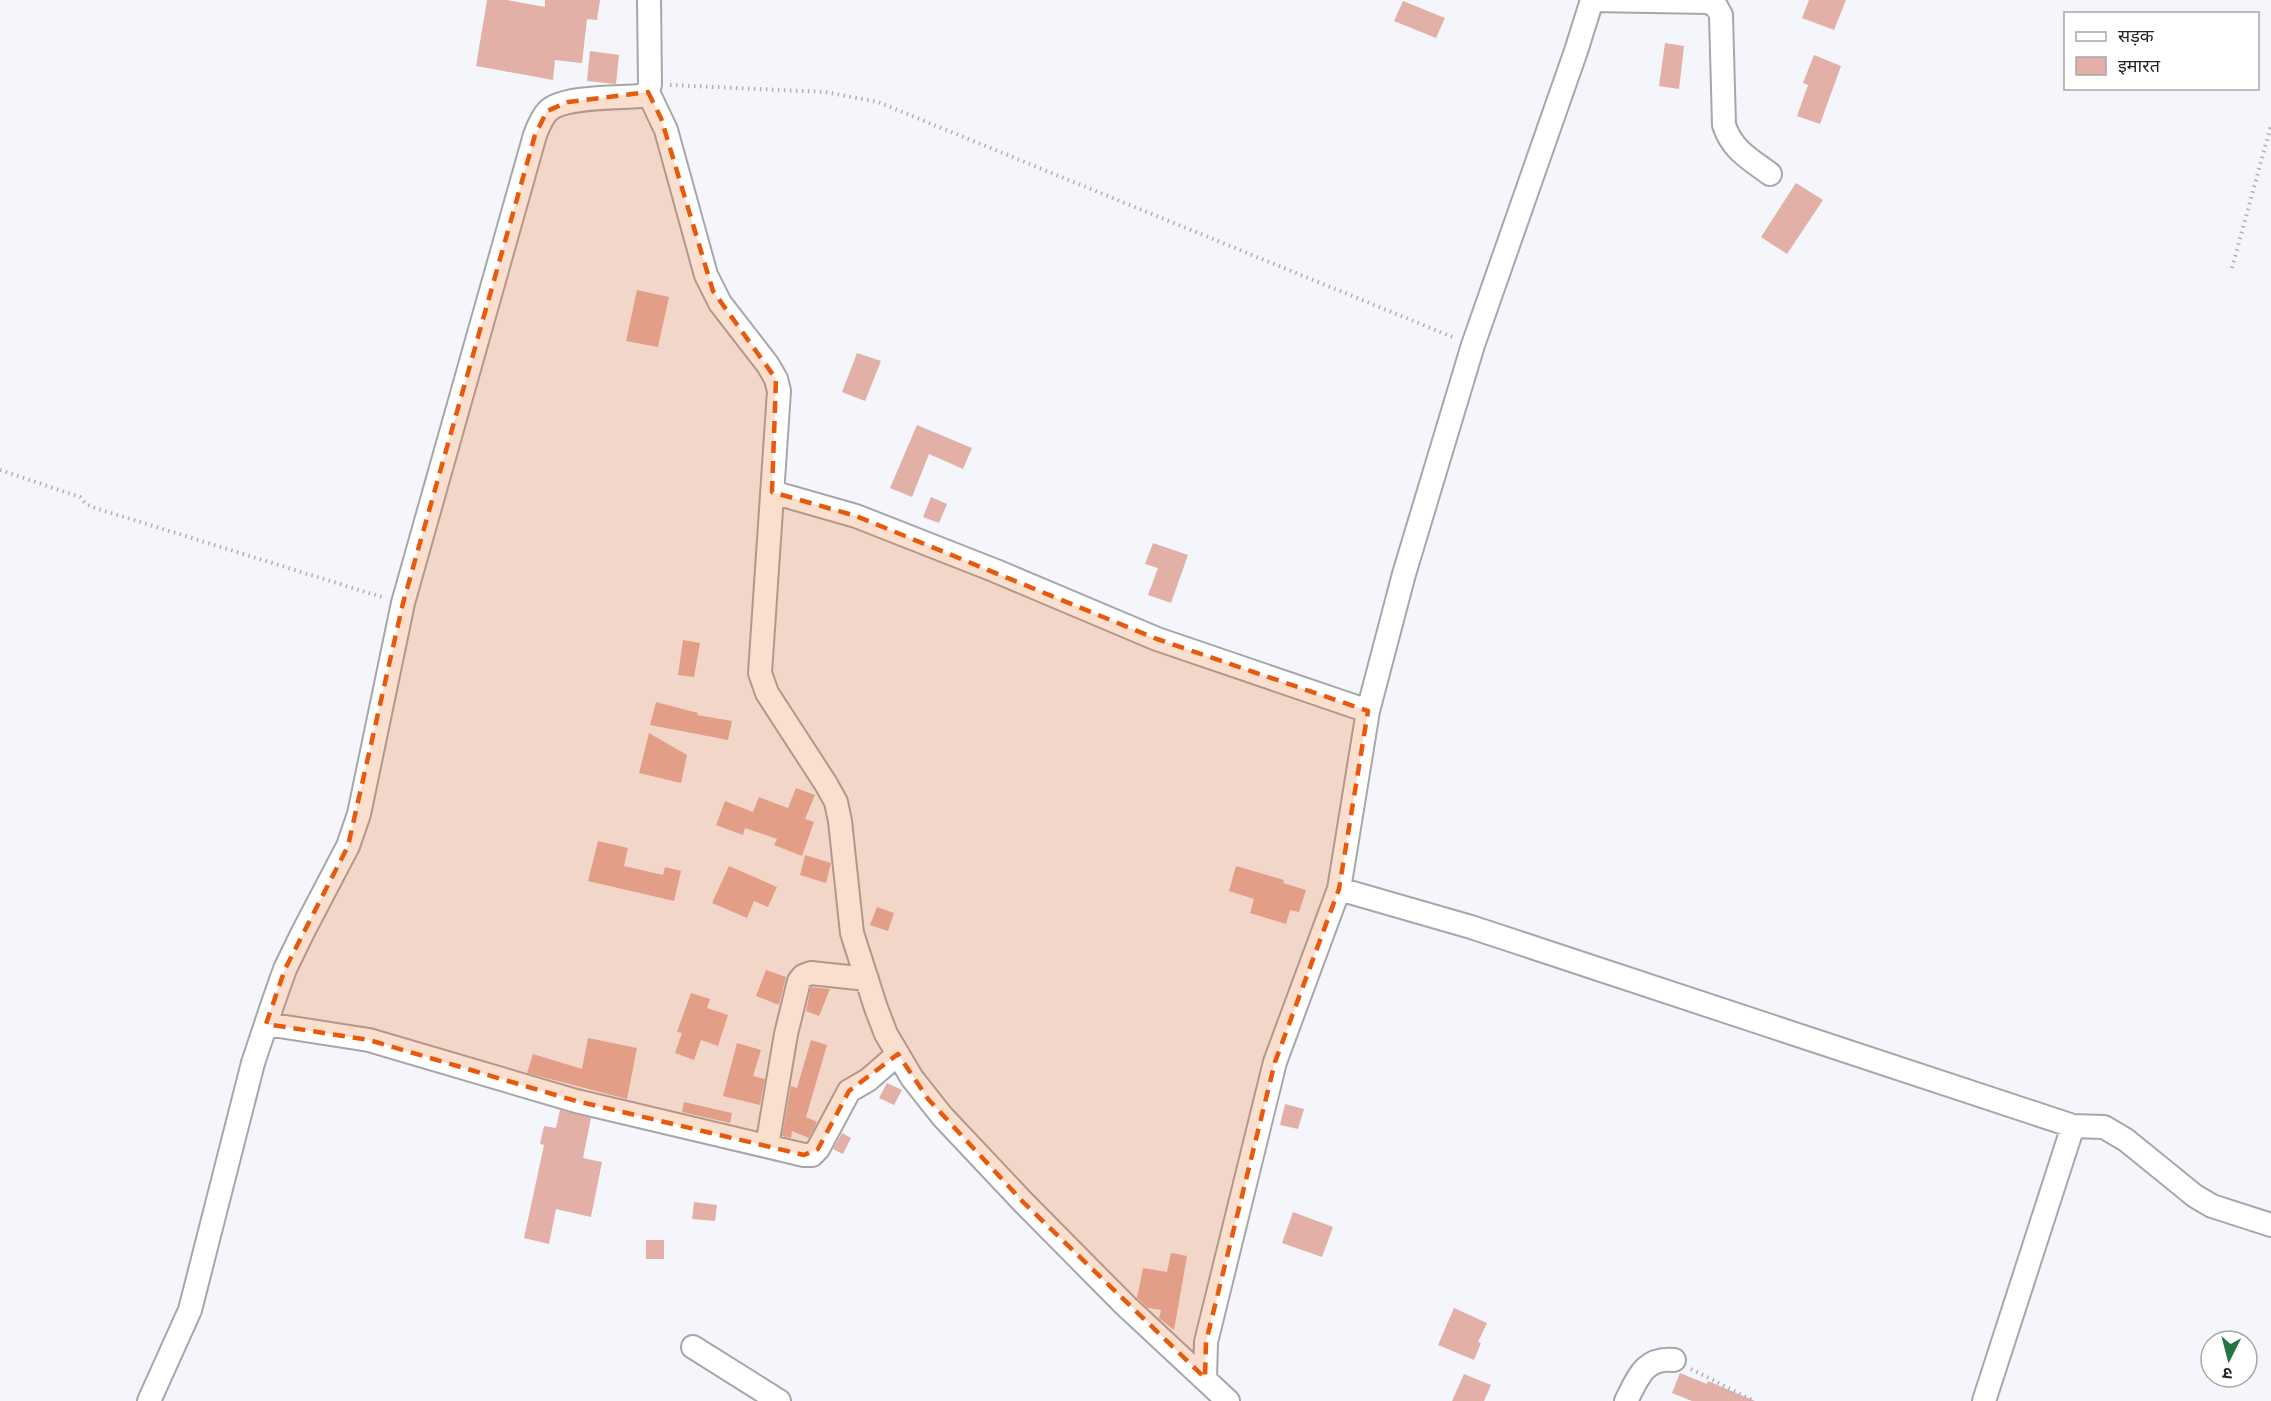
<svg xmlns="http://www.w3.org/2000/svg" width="2271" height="1401" viewBox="0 0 2271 1401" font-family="'Titillium Web','Noto Sans Devanagari',sans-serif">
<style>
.building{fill:#e2b0a6}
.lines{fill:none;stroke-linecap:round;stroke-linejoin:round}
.minor-casing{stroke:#a6a7ac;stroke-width:26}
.path{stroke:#b0b1b5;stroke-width:4;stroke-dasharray:1.5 4.5;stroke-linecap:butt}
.minor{stroke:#fff;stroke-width:22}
.marked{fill:#e8590c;fill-opacity:0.2;stroke:#e8590c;stroke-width:4.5;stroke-dasharray:12 8;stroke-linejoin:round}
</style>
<rect width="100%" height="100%" fill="#f5f6fb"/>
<path class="building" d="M487 0H507L545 7V0H600L597 20 587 19 582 63 555 60 553 80 476 66Z
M1809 0H1846L1834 30 1802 18Z
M1403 1 1445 18 1436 38 1394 21Z
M1665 43 1684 46 1679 89 1659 86Z
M590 51 619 55 616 84 587 81Z
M1814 55 1841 66 1820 124 1797 116 1808 85 1803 83Z
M1796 183 1823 200 1787 254 1761 237Z
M637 290 669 297 658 347 626 341Z
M857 353 881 361 865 401 842 392Z
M917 425 972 448 963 469 929 454 912 497 890 488Z
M931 497 947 504 939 523 923 517Z
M1153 543 1188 555 1171 603 1148 595 1158 568 1145 564Z
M683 640 700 643 694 677 678 675Z
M656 702 698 713 697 715 732 721 728 740 650 725Z
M649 733 687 755 681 783 639 773Z
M796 788 815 795 805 819 814 822 802 856 774 845 777 839 745 828 743 835 716 825 725 801 753 812 759 797 788 808Z
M598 841 628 848 624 866 663 875 665 867 681 871 674 901 588 881Z
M805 855 831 863 826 883 800 875Z
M729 866 777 887 768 907 754 901 747 918 712 903Z
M1236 866 1284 880 1283 883 1306 890 1299 912 1290 910 1286 924 1250 913 1254 899 1229 891Z
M877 907 894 913 888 931 870 925Z
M766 970 786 977 779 1005 756 996Z
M811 987 830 989 819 1016 806 1011Z
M691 993 710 999 707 1008 728 1015 718 1046 701 1040 694 1060 675 1053 682 1033 677 1032Z
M588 1038 637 1048 627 1099 527 1073 533 1054 582 1069Z
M811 1040 827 1045 806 1117 817 1122 809 1138 792 1131 791 1138 782 1136 791 1086 797 1088Z
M737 1043 761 1050 753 1076 765 1079 760 1105 723 1096Z
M887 1083 902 1090 894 1105 879 1098Z
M684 1102 732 1113 730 1123 682 1112Z
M1285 1104 1304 1109 1298 1129 1280 1125Z
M560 1110 591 1118 583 1158 602 1162 591 1217 556 1209 549 1244 524 1238 544 1145 540 1144 544 1126 556 1128Z
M842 1133 851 1138 843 1154 833 1149Z
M694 1202 717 1205 715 1221 692 1219Z
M1293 1212 1333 1227 1322 1257 1282 1243Z
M646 1240H664V1259H646Z
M1171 1253 1187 1256 1174 1330 1159 1318 1161 1310 1148 1308 1137 1298 1143 1268 1167 1272Z
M1454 1308 1487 1323 1478 1342 1481 1343 1474 1360 1438 1345Z
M1680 1373 1707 1384 1708 1381 1755 1401H1692L1672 1393Z
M1464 1374 1491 1385 1484 1401H1452Z"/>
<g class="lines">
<defs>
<path id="minor" d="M1592 0 1708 2 1716 6 1721 15 1724 125C1732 150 1750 159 1770 174
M648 92 666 130 706 275 720 303 768 365 776 379 779 391 760 673 767 693 826 784 836 802 840 821 852 933 876 1008 886 1034 912 1078 942 1116 1024 1203 1125 1305 1228 1401
M772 492 856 516 996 571 1157 639 1368 711
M1339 889 1471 927 2073 1126 2104 1127 2126 1140 2195 1196 2212 1206 2271 1225
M266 1024 369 1040 576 1101 804 1155H812L818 1149 849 1091 868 1080 898 1054
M767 1146 786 1034 799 981 803 976 811 973 867 979
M693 1347 779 1401
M1205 1378 1206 1342 1275 1062 1339 889 1368 711 1404 574 1473 345 1576 51 1592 0
M149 1401 190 1310 253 1063 273 1003 285 969 303 932 348 846 359 814 403 603 535 135C538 127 542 117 548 111 563 96 619 98 640 96L648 92 650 84 649 0
M1626 1401C1638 1378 1644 1357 1674 1360
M1984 1401 2073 1126"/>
</defs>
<use href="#minor" class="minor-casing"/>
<path class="path" d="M670 85 825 92 878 102 1455 338
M2232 268 2271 125
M0 470 80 497 85 503 92 507 385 598
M1691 1369 1754 1401"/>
<use href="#minor" class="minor"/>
</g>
<path class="marked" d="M648 92 661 118 713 291 776 379 772 492 856 516 1157 639 1368 711 1339 889 1275 1062 1206 1342 1205 1378 1024 1203 928 1099 898 1054 849 1091 818 1149 804 1155 576 1101 369 1040 266 1024 285 969 348 846 403 603 535 135 547 111 568 102Z"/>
<rect x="2064" y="12" width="195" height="78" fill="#ffffff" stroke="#a7a7a8" stroke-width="1.5"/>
<rect x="2076" y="32" width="30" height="9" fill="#ffffff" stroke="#a7a7a8" stroke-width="1.5"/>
<text x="2118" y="42" font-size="18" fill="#242426">सड़क</text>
<rect x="2076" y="57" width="30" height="18" fill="#e2b0a6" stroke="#a7a7a8" stroke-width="1.5"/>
<text x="2118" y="72" font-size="18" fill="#242426">इमारत</text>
<g transform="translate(2229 1359) rotate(186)"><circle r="28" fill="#ffffff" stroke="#a7a7a8" stroke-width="1.5"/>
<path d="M0-4.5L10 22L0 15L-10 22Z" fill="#257444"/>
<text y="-9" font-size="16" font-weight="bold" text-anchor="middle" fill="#242426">उ</text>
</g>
</svg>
